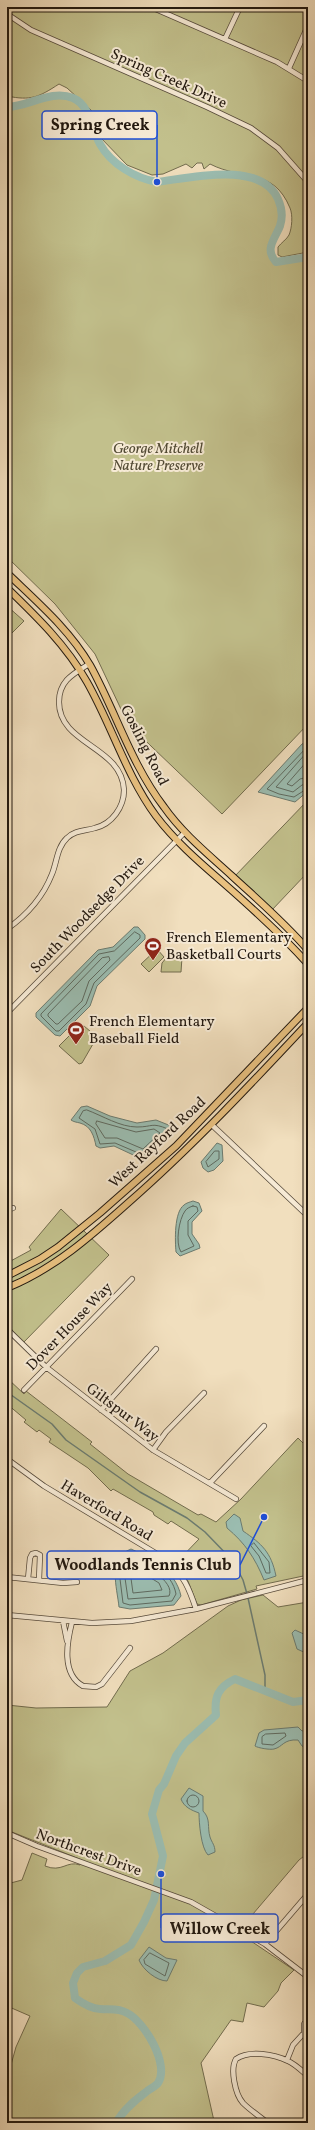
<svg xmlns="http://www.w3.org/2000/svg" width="315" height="2130" viewBox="0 0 315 2130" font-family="Vollkorn,serif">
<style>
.green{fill:#c2c08c;stroke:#726c4e}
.water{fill:#9bbdb1;stroke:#6b7b70}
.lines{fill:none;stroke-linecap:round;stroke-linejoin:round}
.shore{stroke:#5e6a60;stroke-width:1}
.stream{stroke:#6b7b70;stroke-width:1.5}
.river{stroke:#9bbdb1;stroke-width:8}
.minor-casing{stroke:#564a3b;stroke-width:6}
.major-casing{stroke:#22180f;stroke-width:8}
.minor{stroke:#f6ead5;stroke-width:4.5}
.major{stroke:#e8c07f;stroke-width:6}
.labels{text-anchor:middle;stroke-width:4;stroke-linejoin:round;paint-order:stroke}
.street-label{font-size:15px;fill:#22180f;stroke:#f6ead5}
.park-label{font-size:15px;font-style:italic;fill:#524a34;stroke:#f6ead5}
.poi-label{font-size:15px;fill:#22180f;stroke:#f6ead5;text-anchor:start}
.leader{fill:none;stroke:#1d4ed8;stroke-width:1.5}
.callout-dot{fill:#1d4ed8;stroke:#f6ead5;stroke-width:1.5}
.callout{fill:#f6ead5;stroke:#1d4ed8;stroke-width:1.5}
.callout-label{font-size:16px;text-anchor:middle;font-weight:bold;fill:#22180f}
</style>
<rect width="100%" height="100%" fill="#f1dfbe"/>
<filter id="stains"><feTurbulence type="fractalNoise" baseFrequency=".005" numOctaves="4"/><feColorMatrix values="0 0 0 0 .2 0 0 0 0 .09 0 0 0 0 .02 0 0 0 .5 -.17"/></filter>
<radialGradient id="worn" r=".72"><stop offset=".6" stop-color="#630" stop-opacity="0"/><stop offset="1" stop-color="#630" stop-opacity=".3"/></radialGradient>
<path class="green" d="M7 7H308V252L282 257 278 255V247C281 243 287 239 289 235 292 228 293 215 290 208 273 167 243 181 210 164L204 169 202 163H197L192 168 186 164 163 174 152 175 127 165 99 136 100 128 90 117 91 110 67 88 59 84C39 97 31 101 7 96Z
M50 97 73 98 87 112 101 146 124 169 132 174 157 182 228 173 261 181 270 188 283 209 281 225 269 248 271 256 276 262 308 257V724L222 814 128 724 95 654 55 604 7 557V358L11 353 7 348V107Z
M7 606 24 621 7 638Z
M308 800V872L271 911 234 877Z
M157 949 164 957 149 972 141 964Z
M167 957H182L181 972H161L162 963Z
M84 1026 97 1037 82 1063 79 1064 59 1046 75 1030Z
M61 1209 109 1255 23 1343 7 1324V1263L31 1250 29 1247Z
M7 1378 24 1394 26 1391 92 1442 90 1444 128 1474 198 1515 201 1514 216 1522 241 1499 298 1438 308 1448V1575L256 1586 257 1589 201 1605 197 1604 188 1581 175 1564 199 1539 171 1521 168 1524 154 1515 153 1512 113 1489 111 1491 88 1468 49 1442 51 1439 39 1430 37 1432 24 1422 26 1420 7 1404Z
M263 1595 278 1607 308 1602V1853L299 1860 247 1921 239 1933 294 1970 281 1983 278 1991 264 2007 247 2003 243 2022 231 2020 201 2063 214 2121 216 2123H7V2079L16 2047 30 2016 7 2006V1884L22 1880 32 1853 47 1859 45 1866C62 1873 67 1860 80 1865L82 1860 7 1830V1705L36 1708 107 1707 130 1671 163 1653 228 1606 241 1600Z"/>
<path class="water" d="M308 741V791L295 802 258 792 302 744Z
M134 927H138L145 935V939L97 986 90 1006 60 1036 55 1035 36 1017V1013L98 950 113 947Z
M87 1106 110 1116 137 1123 156 1120 171 1126 175 1131 152 1154 144 1160 114 1146 100 1148 96 1146C94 1136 91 1126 80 1123 76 1122 74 1122 71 1120L81 1107Z
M217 1143 222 1145 223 1161 214 1170 208 1172 203 1168 201 1162Z
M193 1201 199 1203 202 1211 192 1222V1234L199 1244 200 1248 180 1256 176 1252C175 1241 174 1212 184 1205 186 1203 190 1202 193 1201Z
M234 1514 240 1518 243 1531C262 1544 271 1552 276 1576L264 1580C255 1558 245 1543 227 1528L226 1522Z
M131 1549C153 1559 175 1570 181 1596L174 1605 130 1609 119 1607C117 1587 107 1558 131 1549Z
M295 1630 308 1636V1654L297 1649 292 1633Z
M298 1727 302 1731 308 1730V1749L302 1746 298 1740C283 1739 283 1747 274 1749 270 1750 258 1748 255 1746L259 1733 264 1730Z
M189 1788 203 1796V1811C211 1819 207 1827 210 1837 212 1843 215 1845 215 1852L208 1855C201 1848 199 1823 199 1813 191 1810 184 1807 181 1799Z
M149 1947 166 1958 177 1960 167 1981C157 1981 143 1970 139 1960Z"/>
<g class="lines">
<path class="shore" d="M308 746 267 789 279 794 294 797 308 788
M308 751 276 787 293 792 302 785 308 783
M308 760 287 784 292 786 300 779 308 777
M135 932 140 935V938L94 983 86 1004 59 1031H56L41 1016V1014L99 954 114 951Z
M109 957 110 960 89 981 82 1001 58 1024H56L48 1016V1014L102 958Z
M87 1110C103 1116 120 1127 137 1127 153 1127 151 1122 168 1129L169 1131 149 1151 143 1155 115 1143 100 1144 95 1129 79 1118 83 1111Z
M97 1121 136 1132 154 1129 160 1133 143 1149 117 1138H105L96 1124Z
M215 1151H219V1159L208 1167 206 1162Z
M193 1206 197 1207 198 1211 188 1221V1235L194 1246 181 1252C175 1243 179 1219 185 1211 187 1208 190 1207 193 1206Z
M254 1543 269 1562 270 1573H266L259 1556 251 1546Z
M131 1554C150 1562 172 1572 176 1594L172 1601 130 1605 123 1603 119 1571 125 1556Z
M130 1559C141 1563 176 1581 169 1596L128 1599 124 1571Z
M133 1567 159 1583 162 1590 133 1593 130 1571Z
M266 1734 285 1733 286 1736 273 1745 262 1744V1737Z
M187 1801a6 6 0 1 1 12 0a6 6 0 1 1-12 0Z
M150 1953 169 1963 165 1976 145 1964 144 1960Z"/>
<path class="stream" d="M7 1392 52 1424 66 1440 140 1492 187 1518 205 1532 233 1561 243 1580 247 1594
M248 1598 265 1675V1690"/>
<path class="river" d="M7 107C28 107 51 89 73 98 90 105 92 130 100 144 111 164 135 178 157 182 190 178 261 160 278 199 282 208 283 217 280 226 275 239 264 249 276 262L308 257
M116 2123C123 2110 134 2101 146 2092 149 2089 155 2087 158 2083 170 2065 145 2022 127 2013 118 2008 110 2010 100 2009 92 2009 82 2003 75 1998L73 1983 77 1973 83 1967 105 1961 131 1945 144 1922 154 1900 163 1856 152 1814 159 1790 164 1784 176 1756 185 1743 216 1715C214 1697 218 1687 235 1679L293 1702 308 1700"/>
<defs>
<path id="minor" d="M151 7 277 62 308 81
M7 11 11 7
M7 14 31 30 207 107 251 128 278 148 308 182
M225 39 240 7
M289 68 307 28
M7 929C27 915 43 897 52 874 57 862 57 847 67 838 75 830 85 831 95 828 112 824 124 807 124 790 122 746 59 745 59 702 59 681 73 674 89 664
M7 1013 185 832
M212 1125 308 1216
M7 1210 13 1208
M7 1329 46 1367 153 1450 236 1499
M24 1390 132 1279
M7 1408 9 1406
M101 1410 156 1349
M153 1450 166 1432 204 1393
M7 1459 44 1486 167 1560C184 1576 189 1588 196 1609
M210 1483 264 1426
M7 1577 63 1583 77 1582
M28 1579 30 1558 32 1554 36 1553 40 1555 39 1580
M7 1615 92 1623 131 1621 196 1609 308 1580
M63 1621 67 1641
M72 1622C67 1642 61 1674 83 1686L96 1687 102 1684 130 1648
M7 1833 37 1846 191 1902 265 1944 308 1977
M265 1944 308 1894
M304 2033V2024L308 2019
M287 2060 293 2045 304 2033H308
M268 2123C260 2117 250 2110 243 2103 235 2094 230 2069 236 2059 249 2050 274 2054 288 2061 295 2064 302 2071 308 2076"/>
<path id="major" d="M7 573C37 602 69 629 90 665 116 712 131 764 164 807 183 834 208 854 232 876 258 900 285 923 308 950
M7 588C37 617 66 645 87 682 112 726 126 775 156 816 174 840 198 861 220 880 251 907 281 934 308 964
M7 1276 40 1259 58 1247 100 1213 176 1146 308 1008
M7 1288C54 1269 91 1236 128 1203 192 1147 250 1085 308 1023"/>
</defs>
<use href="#minor" class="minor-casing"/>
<use href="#major" class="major-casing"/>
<use href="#minor" class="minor"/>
<use href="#major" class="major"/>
</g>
<defs>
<symbol id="stadium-pin" viewBox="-11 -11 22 30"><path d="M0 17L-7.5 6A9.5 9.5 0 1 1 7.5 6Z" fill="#8f2418" stroke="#f6ead5"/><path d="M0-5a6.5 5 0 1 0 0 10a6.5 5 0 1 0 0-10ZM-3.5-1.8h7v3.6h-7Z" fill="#fff"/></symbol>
</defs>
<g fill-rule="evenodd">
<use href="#stadium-pin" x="143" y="936" width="20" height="27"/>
<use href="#stadium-pin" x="66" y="1020" width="20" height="27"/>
</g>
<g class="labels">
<g class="street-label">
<text transform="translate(169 78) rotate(24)" y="5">Spring Creek Drive</text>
<text transform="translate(145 745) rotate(63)" y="5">Gosling Road</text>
<text transform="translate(87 914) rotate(-46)" y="5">South Woodsedge Drive</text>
<text transform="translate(157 1142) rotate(-43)" y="5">West Rayford Road</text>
<text transform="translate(69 1326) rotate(-46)" y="5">Dover House Way</text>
<text transform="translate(123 1412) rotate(37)" y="5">Giltspur Way</text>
<text transform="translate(107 1510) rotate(31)" y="5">Haverford Road</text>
<text transform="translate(89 1852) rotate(20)" y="5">Northcrest Drive</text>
</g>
<g class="park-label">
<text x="158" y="453">George Mitchell<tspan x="158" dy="17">Nature Preserve</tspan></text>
</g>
<g class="poi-label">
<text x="166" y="942">French Elementary<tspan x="166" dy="17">Basketball Courts</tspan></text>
<text x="89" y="1026">French Elementary<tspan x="89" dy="17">Baseball Field</tspan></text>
</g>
</g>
<path class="leader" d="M157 182L157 125M264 1517L240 1565M161 1874L161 1928"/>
<g class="callout-dot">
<circle cx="157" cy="182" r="4"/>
<circle cx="264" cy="1517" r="4"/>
<circle cx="161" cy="1874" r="4"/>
</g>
<g class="callout">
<rect x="42" y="111" width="115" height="28" rx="4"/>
<rect x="47" y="1551" width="193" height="28" rx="4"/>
<rect x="161" y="1914" width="117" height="28" rx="4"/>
</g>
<g class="callout-label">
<text x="100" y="130">Spring Creek</text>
<text x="143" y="1570">Woodlands Tennis Club</text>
<text x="220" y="1934">Willow Creek</text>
</g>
<rect width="315" height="2130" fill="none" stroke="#f1dfbe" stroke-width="24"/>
<rect x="8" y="8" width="299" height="2114" fill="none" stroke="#22180f" stroke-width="2"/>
<rect x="12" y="12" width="291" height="2106" fill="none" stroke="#22180f"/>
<rect width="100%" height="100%" filter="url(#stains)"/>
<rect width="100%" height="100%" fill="url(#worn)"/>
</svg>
